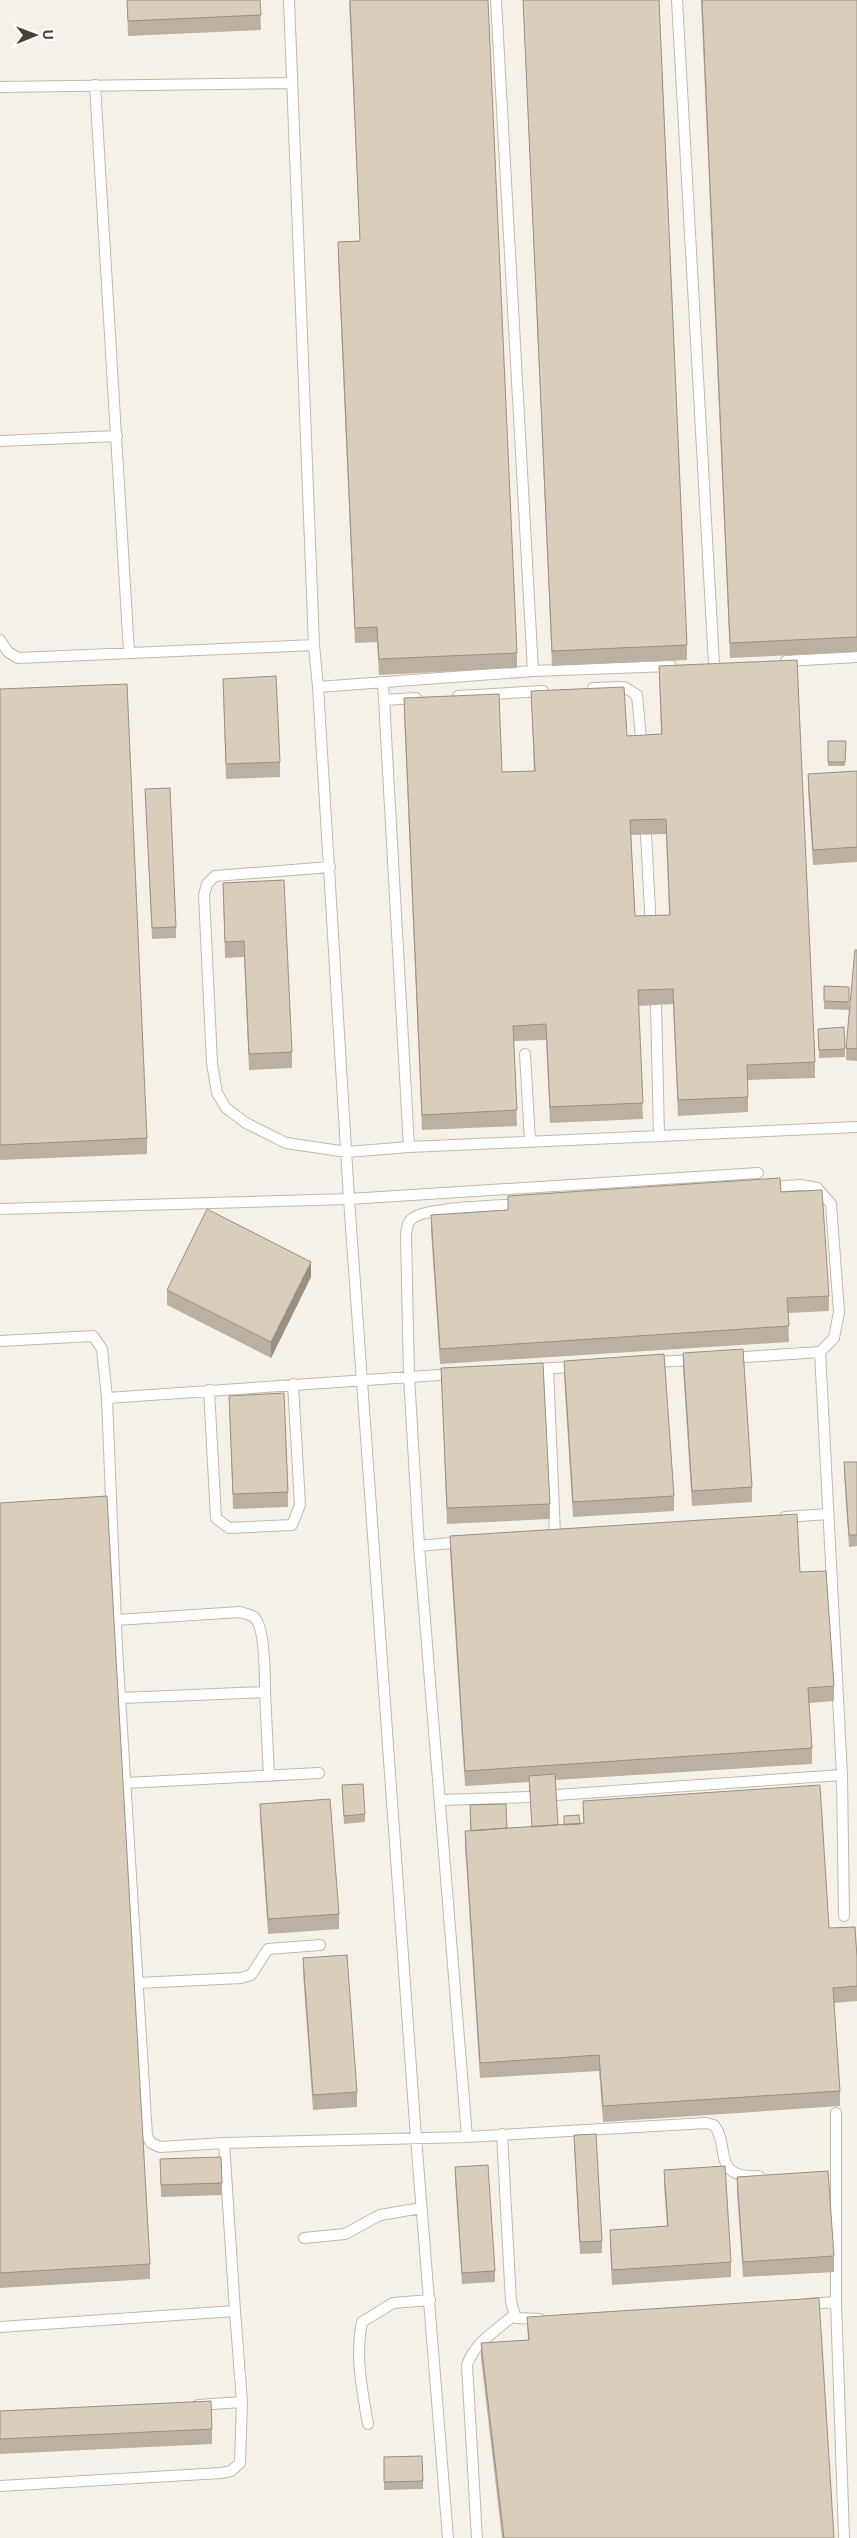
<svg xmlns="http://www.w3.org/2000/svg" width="857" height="2538" viewBox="0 0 857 2538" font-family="'Noto Sans',sans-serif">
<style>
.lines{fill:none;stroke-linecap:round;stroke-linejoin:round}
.service-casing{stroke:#c2b9a9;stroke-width:12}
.service{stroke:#fff;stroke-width:10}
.wall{fill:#bbb0a2;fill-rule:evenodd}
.shaded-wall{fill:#989084}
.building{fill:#d9cdbc;stroke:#989084;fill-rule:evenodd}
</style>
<rect width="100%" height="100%" fill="#f6f1e8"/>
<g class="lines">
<defs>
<path id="service" d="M289 0 314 645 318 687 533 671 671 666
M496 0 533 671
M677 0 714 664
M95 85 129 652
M0 87 292 83
M0 441 117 436
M0 640 8 652 18 658 314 645
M786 661 857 657
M383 682 409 1147
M318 687 349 1199 416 2138 448 2538
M593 688 624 687 637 695 642 749
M458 696 543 691
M385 700 416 698
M646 835 651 929
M330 867 215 876 207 884 204 895 212 1063 217 1093 226 1108 246 1123 286 1143 347 1152 409 1147 659 1136 656 1005
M525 1054 530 1141
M659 1136 857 1127
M0 1209 349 1199 758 1173
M0 1341 93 1336 102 1349 107 1398 454 1374
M820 1352 842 1775 844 1916
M730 1358 820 1352 834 1338 839 1312 831 1204 817 1188 801 1185 768 1187
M653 1362 696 1360
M548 1368 555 1535
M530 1369 576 1367
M209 1390 216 1518 229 1528 292 1525 300 1505 293 1384
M107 1398 117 1648 147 2136 151 2143 160 2147 224 2143 467 2137 706 2123 714 2125C731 2146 710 2179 759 2176
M785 1517 829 1514
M419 1546 462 1542
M116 1620 240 1612C245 1614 251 1614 255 1618 265 1628 265 1677 265 1692L121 1698
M265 1692 269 1776
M126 1783 319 1773
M556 1795 842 1775
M441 1800 529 1797
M138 1983 241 1978 251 1975 268 1949 320 1945
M502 2134 511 2302 516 2318 540 2319
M467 2137 419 1546 409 1376 406 1235C407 1228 407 1222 413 1218 426 1207 499 1206 519 1204
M224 2143 235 2311
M304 2238 345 2234 380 2215 421 2208
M836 2302V2113
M806 2304 836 2302 844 2538
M0 2327 235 2311 242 2402 240 2463 231 2471 221 2473 0 2486
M198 2405 242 2402
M368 2424C362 2390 355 2356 362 2322L393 2303 430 2300
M477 2538 467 2365C474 2343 497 2330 514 2315"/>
</defs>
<use href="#service" class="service-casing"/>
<use href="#service" class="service"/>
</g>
<path class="wall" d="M127 0H260L261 30 128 36Z
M349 0 517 653V668L379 675 377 642 355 643 338 258V242L360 241Z
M523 0H659L687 645V660L552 666Z
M701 0H857V652L730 658Z
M659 666 815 1062V1078L748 1080V1112L678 1116 673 1004 638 1006 643 1119 550 1123 546 1040 514 1041 517 1126 422 1130 404 714V698L502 772 534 771 531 691 627 736 661 734ZM666 834 669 915 635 916 631 835Z
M223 679 280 762V777L226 779Z
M0 689 147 1138V1154L0 1160Z
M828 741H846L845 766H828Z
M857 771V862L813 865 808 790V774Z
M145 789 176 927V938L152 939Z
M223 883 292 1052V1068L249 1070 244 957 225 958Z
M857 950V1061L846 1060V1048Z
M824 986 849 987V1010L824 1009Z
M818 1029 845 1049V1057L819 1058Z
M781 1192 829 1296V1311L788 1313 789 1342 440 1364 431 1231V1215L508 1210V1196Z
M311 1277 271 1358 167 1305V1290Z
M683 1353 752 1487V1502L692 1506 683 1368Z
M564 1361 674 1496V1511L573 1517 564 1376Z
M441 1368 550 1504V1519L447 1524Z
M229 1396 288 1492V1507L233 1509Z
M844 1462H857V1546L849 1547 844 1474Z
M0 1503 150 2264V2279L0 2288Z
M450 1536 800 1572 834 1686V1701L809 1703 812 1748V1764L555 1780 558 1825 583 1823V1801L829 1928 857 1957V2001L834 2003 840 2091V2106L603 2122 599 2071 480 2078 465 1846V1831H470V1805L507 1828 532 1827 529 1782 465 1786 450 1552Z
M342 1785 365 1814V1822L344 1824Z
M260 1804 339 1914V1929L268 1934 260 1819Z
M303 1958 357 2092V2107L313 2110 303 1973Z
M574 2135 602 2241V2253L580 2254 574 2147Z
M221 2157 222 2195 161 2197 160 2159Z
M455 2167 495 2271V2282L462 2284 455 2179Z
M664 2170 731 2262V2277L612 2285 610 2245V2230L667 2226 664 2185Z
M737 2177 834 2256V2272L743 2277 737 2192Z
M527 2317 834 2538H502L481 2358V2343L528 2340Z
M0 2411 212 2429V2444L0 2454Z
M384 2457 423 2481V2489L384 2490Z"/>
<path class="shaded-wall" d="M311 1262V1277L271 1358V1342Z"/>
<path class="building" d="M127 0H260L261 15 128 21Z
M350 0H488L517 653 379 659 377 627 355 628 338 242 360 241Z
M523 0H659L687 645 552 651Z
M702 0H857V637L730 643Z
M797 660 815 1062 747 1065 748 1097 678 1100 673 989 638 990 643 1103 550 1107 546 1024 513 1026 517 1110 422 1115 404 698 499 694 502 772 535 771 531 691 624 687 627 736 662 734 659 666ZM666 819 670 915 635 916 630 820Z
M276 676 280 762 226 764 223 679Z
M127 684 147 1138 0 1145V689Z
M828 741H846L845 762H828Z
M857 771V847L813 850 808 774Z
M170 788 176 927 152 928 145 789Z
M284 880 292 1052 249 1054 244 941 225 942 223 883Z
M855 950H857V1049L846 1048Z
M824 986 849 987V1002L824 1001Z
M844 1027 845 1049 819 1050 818 1029Z
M780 1178 781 1192 822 1190 829 1296 787 1298 789 1326 440 1349 431 1215 508 1210V1196Z
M207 1209 311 1262 271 1342 167 1290Z
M743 1349 752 1487 692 1491 683 1353Z
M664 1354 674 1496 573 1502 564 1361Z
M543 1363 550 1504 447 1508 441 1368Z
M284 1393 288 1492 233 1494 229 1396Z
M844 1462H857V1535H849Z
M107 1496 150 2264 0 2273V1503Z
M797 1514 800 1572 826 1571 834 1686 808 1688 812 1748 465 1771 450 1536Z
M555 1774 558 1825 532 1827 529 1776Z
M363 1784 365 1814 344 1816 342 1785Z
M820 1785 829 1928 855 1927 857 1957V1986L833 1988 840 2091 603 2106 599 2055 480 2063 465 1831 584 1823 583 1801Z
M330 1799 339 1914 268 1919 260 1804Z
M506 1804 507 1828 471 1831 470 1805Z
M579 1815 580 1824 564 1825V1816Z
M347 1955 357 2092 313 2095 303 1958Z
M596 2134 602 2241 580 2242 574 2135Z
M221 2157 222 2183 161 2185 160 2159Z
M488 2165 495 2271 462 2273 455 2167Z
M725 2166 731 2262 612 2270 610 2230 668 2226 664 2170Z
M828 2171 834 2256 743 2262 737 2177Z
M819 2298 834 2538H504L481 2343 529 2340 527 2317Z
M211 2401 212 2429 0 2439V2411Z
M422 2456 423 2481 384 2482V2457Z"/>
<g transform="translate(35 35) rotate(89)" stroke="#ffffff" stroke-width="4" paint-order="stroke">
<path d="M0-4L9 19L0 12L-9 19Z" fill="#4a4236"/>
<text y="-8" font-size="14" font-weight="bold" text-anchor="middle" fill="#4a4236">U</text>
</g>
</svg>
